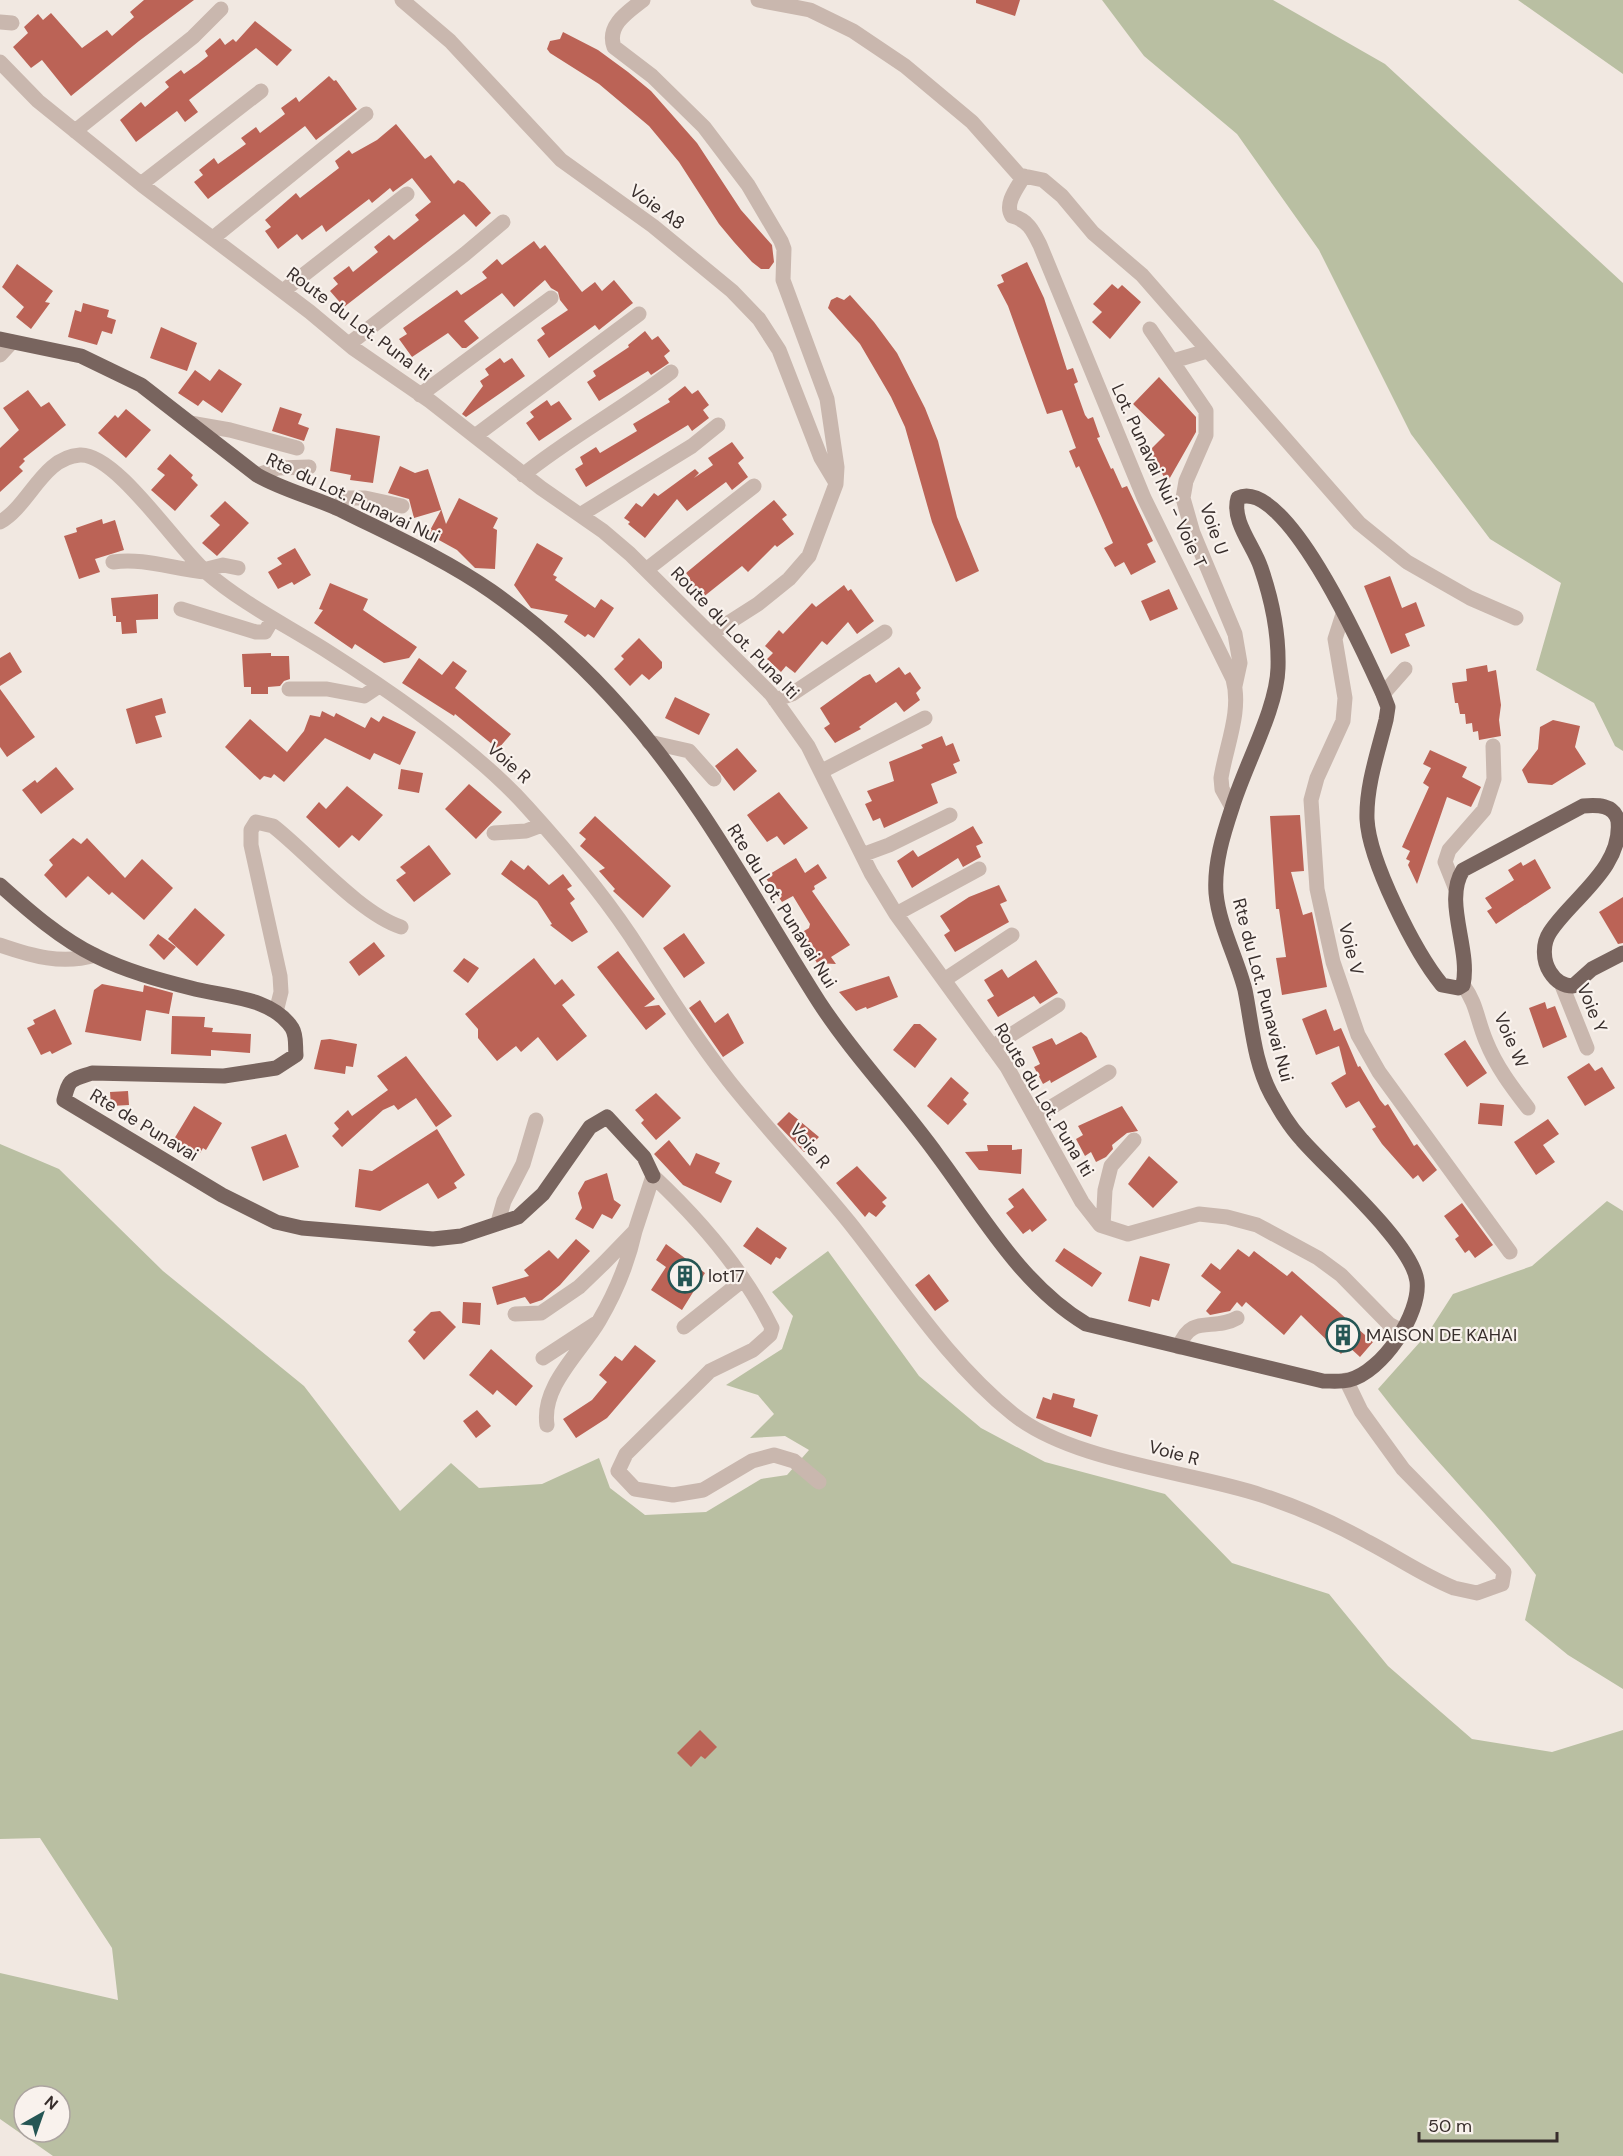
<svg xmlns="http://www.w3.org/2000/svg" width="1623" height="2156" viewBox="0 0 1623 2156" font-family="'DM Sans',sans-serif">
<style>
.green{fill:#b9bfa2;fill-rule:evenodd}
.building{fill:#bb6356}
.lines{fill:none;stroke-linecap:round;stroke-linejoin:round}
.minor{stroke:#c9b7ae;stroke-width:15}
.major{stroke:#78645e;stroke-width:15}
.labels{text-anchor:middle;stroke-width:4.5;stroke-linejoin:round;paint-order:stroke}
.street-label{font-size:18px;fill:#382e2c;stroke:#f9f2ed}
.poi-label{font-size:18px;fill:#382e2c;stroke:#f9f2ed;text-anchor:start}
</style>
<rect width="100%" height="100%" fill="#f1e8e1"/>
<path class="green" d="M1102 0H1273L1385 64 1623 283V751L1615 746 1594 703 1536 670 1561 583 1490 539 1411 434 1319 250 1237 134 1144 56Z
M1518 0H1623V74Z
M0 1144 59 1169 163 1271 304 1386 400 1511 451 1463 479 1488 542 1484 599 1458 610 1488 645 1515 706 1512 761 1479 787 1475 809 1450 785 1436 750 1438 774 1414 758 1395 726 1385 782 1349 793 1316 772 1292 828 1251 919 1376 981 1428 1045 1462 1165 1494 1232 1563 1329 1594 1388 1666 1472 1739 1552 1752 1623 1730V2156H53L0 2119V1973L118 2000 112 1948 40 1838 0 1839ZM24 2096H60V2132H24Z
M1607 1201 1623 1211V1689L1568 1655 1525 1620 1536 1575C1486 1510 1427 1454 1378 1389L1428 1333 1453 1294 1532 1266Z"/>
<path class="building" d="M144 0H194L139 41 71 96 42 60 31 68 13 47 28 33 24 27 38 14 43 20 51 13 82 48 107 30 112 36 134 17 130 12Z
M976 0H1020L1015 16 976 3Z
M255 21 292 50 277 66 256 48 189 100 198 112 185 122 177 111 136 142 120 120 141 102 145 107 169 87 165 82 181 70 184 74 198 64 208 56 205 51 220 38 225 45 233 39 236 42Z
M563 32 598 50 628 72 651 91 697 143 741 210 772 245 774 262 769 269H761L752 262 734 242 719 224 679 162 649 126 599 84 550 53 547 49 550 41 560 39Z
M329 76 334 81 336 80 357 109 316 140 305 126 208 199 194 182 203 175 199 170 214 158 218 164 246 144 241 138 256 127 260 133 285 114 281 108 296 97 299 102Z
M396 124 425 159 431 155 454 184 458 180 464 183 491 213 476 227 464 214 344 307 330 291 338 284 333 278 349 266 353 272 378 252 374 247 389 235 394 240 419 220 415 215 431 202 412 178 393 192 390 188 372 203 369 199 326 232 322 225 302 240 297 234 278 249 265 231 271 227 265 220 296 193 300 198 339 168 335 161 349 150 352 154 377 140Z
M534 241 540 249 545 245 582 292 595 282 602 291 614 280 633 303 599 330 595 325 549 358 537 340 545 334 541 328 568 310 560 300 558 292 551 288 545 280 514 307 502 293 464 321 479 338 466 348H462L448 333 412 357 399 339 407 334 403 328 457 290 461 295 487 278 482 272 497 259 502 265Z
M1027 262 1044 298 1067 370 1073 368 1078 382 1074 384 1085 415 1088 419 1093 417 1100 437 1097 438 1111 469 1113 468 1122 488 1127 486 1153 541 1147 544 1156 562 1131 575 1124 562 1115 567 1104 548 1113 543 1079 466 1076 468 1069 451 1076 448 1062 410 1047 414 1008 306 997 285 1004 282 1001 275Z
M17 264 53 291 45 302 50 303 31 329 16 317 24 307 2 287Z
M1112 284 1118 289 1122 285 1141 302 1110 339 1092 322 1102 312 1093 304Z
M850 295 874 322 897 353 925 408 938 441 957 517 979 571 956 582 932 522 905 427 891 397 860 344 828 308 831 300 837 297 844 300Z
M83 303 109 310 107 317 116 320 112 334 102 331 97 345 68 337 75 310 81 312Z
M161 327 197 343 187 371 150 358Z
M645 331 652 340 658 336 670 351 664 356 669 363 651 375 648 371 599 401 587 382 596 376 593 371 629 347 628 345Z
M500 358 504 363 512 358 525 376 466 417 462 414 483 386 480 381 489 375 485 369Z
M219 369 242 384 222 413 203 400 198 406 178 393 195 370 210 381Z
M1159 377 1196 417V432L1167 483 1150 450 1165 435 1133 404Z
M685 386 692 394 698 390 709 405 703 410 709 418 692 431 688 425 586 487 575 469 583 464 580 457 596 447 600 453 637 431 633 424 670 402 668 399Z
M28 390 41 407 49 402 66 425 23 459 25 461 19 467 23 471 0 492V448L19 430 3 408Z
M547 400 551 406 559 401 572 419 539 441 526 423 534 417 530 412Z
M280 407 302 414 298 424 309 428 304 441 272 431Z
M126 409 151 430 126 458 98 433 115 415 118 418Z
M336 428 380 436 373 483 350 480 351 475 330 471Z
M732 442 744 458 738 463 748 477 732 490 726 482 687 511 677 499 645 538 628 524 630 522 624 518 636 503 642 507 654 493 658 496 695 469 699 473 694 478 713 465 708 458Z
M170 454 193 475 191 478 198 485 175 511 151 490 165 475 157 469Z
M400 466 415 473 428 469 446 524 459 498 498 518 493 528 497 530 495 569 475 568 457 550 428 534 441 510 414 518 409 499 388 493Z
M774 500 787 515 782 519 794 534 777 547 775 545 748 572 742 566 702 598 687 580 690 578 686 573Z
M225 501 249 523 217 556 202 543 220 525 210 516Z
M102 519 103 524 115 520 124 550 95 559 100 572 79 579 64 536 77 532 76 528Z
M537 543 563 558 553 575 557 577 555 580 595 608 601 599 614 608 594 638 588 634 585 637 564 622 568 615 531 608 514 585Z
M295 548 311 575 294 585 292 582 278 589 268 572 282 564 277 558Z
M1390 576 1402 608 1416 602 1425 626 1405 634 1410 646 1391 654 1364 586Z
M330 583 368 599 363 610 417 647 409 658 384 663 355 644 352 649 314 623 323 610 319 609Z
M844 585 848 591 851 589 874 621 857 634 848 622 827 645 822 641 795 673 786 666 781 672 767 659 773 653 765 646 779 630 783 634 812 603 816 607Z
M1169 589 1178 609 1150 621 1141 601Z
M158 594V619L136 620 137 633 122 634 121 622H116V616H113L111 598Z
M639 638 662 662V668L649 680 642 674 630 686 614 669 624 659 621 656Z
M10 652 22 672 0 686V658Z
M271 653V656H289L290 679 284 681 280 686 268 687V694H251V687H244L242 654Z
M419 658 442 675 453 661 467 671 455 688 511 734 498 749 455 714 454 716 402 683Z
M1487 665 1488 672 1496 670 1501 705 1499 720 1501 736 1479 740 1478 731 1473 732 1472 723 1466 724 1465 714H1460L1458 703H1455L1452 683 1467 681 1466 669Z
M899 667 905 675 910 672 921 688 916 693 920 700 904 712 896 702 859 727 861 729 835 743 824 728 830 724 820 708 863 677 870 674 876 683Z
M0 689 35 737 7 757 0 747Z
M675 697 710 714 699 735 665 718Z
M162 698 166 713 155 716 162 737 136 744 126 709Z
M322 711 334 717 336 713 365 728 371 717 379 722 383 716 416 732 400 765 374 753 370 760 325 738 284 782 274 774 271 778 264 776 260 780 225 747 250 719 287 752 304 731 310 715 320 717Z
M1553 720 1580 726 1575 747 1586 764 1552 785 1528 783 1522 770 1538 749 1540 727Z
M942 736 946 746 953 743 960 761 953 764 957 773 931 784 938 803 884 828 880 818 873 821 865 804 872 801 867 791 894 781 889 762 923 748 921 745Z
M737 748 757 771 734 791 715 766Z
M1430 750 1467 767 1462 777 1481 787 1471 807 1447 797 1417 884 1408 865 1410 861 1406 859 1410 851 1402 847 1429 787 1423 783 1431 768 1423 764Z
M56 767 74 789 41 814 22 790 35 780 37 783Z
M401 769 423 773 419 793 398 789Z
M469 784 502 812 476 839 445 809Z
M347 786 383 815 359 841 352 835 339 848 306 817 319 802 326 809Z
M779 792 808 828 784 845 777 836 767 842 747 815Z
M1300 815 1304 871 1291 872 1303 915 1312 912 1327 987 1282 995 1276 958 1286 957 1279 909H1276L1270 816Z
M595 816 671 886 643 918 613 891 615 889 599 871 605 868 580 846 586 839 579 833Z
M973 826 983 843 976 846 981 857 963 867 958 858 912 888 897 861 913 850 918 857Z
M73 838 81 844 87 838 125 878 142 859 173 888 144 920 112 892 109 895 88 876 66 898 44 875 53 865 49 860Z
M429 845 451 874 414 902 396 880 406 873 400 867Z
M796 858 805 873 818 864 827 878 814 886 815 889 812 891 850 945 831 957 836 964 817 963 799 934 809 928 810 924 793 896 782 902 765 877Z
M1535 859 1551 888 1496 924 1487 911 1492 908 1485 898 1514 880 1508 870 1521 862 1523 866Z
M511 860 524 870 528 865 549 885 563 874 572 886 567 889 575 899 570 903 588 932 572 942 550 925 552 924 537 901 501 874Z
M999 885 1007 901 1000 904 1009 922 955 952 944 935 950 931 940 916 969 897Z
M1623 897V943L1618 944 1599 912Z
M195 908 225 935 197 966 168 939Z
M684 933 705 963 684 978 663 948Z
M158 934 176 947 164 960 149 945Z
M374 942 385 956 359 976 349 962Z
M618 951 655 999 644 1007 659 1005 666 1014 646 1030 597 967Z
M464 958 479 968 468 983 453 971Z
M534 958 555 985 562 979 575 995 562 1005 587 1036 557 1061 538 1037 521 1052 516 1046 497 1061 478 1038V1029L465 1014Z
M1036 960 1058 993 1040 1004 1034 996 998 1017 987 1000 994 996 984 980 1002 969 1008 978Z
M889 976 898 997 867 1009 866 1007 856 1011 839 992Z
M102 984 143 992 144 985 173 993 169 1014 146 1010 141 1041 85 1032 94 990Z
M700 1000 715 1023 728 1013 744 1043 723 1057 689 1008Z
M1545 1002 1547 1009 1555 1006 1567 1037 1543 1048 1529 1008Z
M55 1009 72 1044 52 1054 50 1051 41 1055 27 1028 35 1024 33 1020Z
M1326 1009 1334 1031 1341 1028 1358 1067 1360 1066 1380 1100 1385 1106 1388 1104 1414 1146 1417 1144 1437 1170 1423 1182 1418 1175 1413 1179 1382 1144 1372 1129 1376 1127 1359 1101 1346 1108 1331 1083 1346 1074 1339 1046 1316 1055 1302 1019Z
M172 1016 205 1017 204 1027 213 1028 212 1032 251 1034 250 1053 211 1050V1056L171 1054Z
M914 1024H920L937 1039 915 1068 893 1050Z
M1081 1032 1087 1037 1097 1057 1051 1083 1050 1080 1043 1084 1034 1067 1040 1064 1032 1047 1052 1038 1056 1045Z
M330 1039 357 1044 353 1067 346 1066 345 1074 314 1069 321 1040Z
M1465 1040 1487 1073 1467 1087 1444 1054Z
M406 1056 452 1116 436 1127 416 1098 398 1110 394 1105 383 1110 342 1147 332 1136 339 1129 334 1123 348 1110 352 1116 388 1090 377 1076Z
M1589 1063 1595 1071 1602 1067 1615 1088 1585 1106 1567 1077Z
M951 1077 969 1093 963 1100 967 1104 948 1125 927 1106Z
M128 1091 129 1105 111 1106 110 1092Z
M656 1093 681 1118 656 1140 641 1123 644 1120 635 1110Z
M1480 1103 1504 1105 1502 1126 1478 1124Z
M194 1106 222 1123 206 1150 203 1148 200 1153 196 1150 192 1157 171 1144Z
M1122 1106 1138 1131 1127 1133 1112 1145 1113 1149 1106 1157 1096 1162 1091 1152 1085 1156 1076 1139 1083 1135 1078 1126Z
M789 1112 819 1137 804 1152 777 1124Z
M1548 1119 1559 1134 1543 1145 1555 1162 1536 1175 1514 1142Z
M437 1129 465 1175 454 1183 457 1188 438 1199 428 1183 380 1211 355 1207 359 1169 372 1171Z
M286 1134 299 1167 263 1181 251 1147Z
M669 1140 690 1166 696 1153 720 1163 715 1173 732 1181 721 1203 683 1185 654 1154Z
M987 1145H1012V1150L1022 1149 1021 1174 979 1170 965 1152 988 1151Z
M1149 1156 1178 1182 1153 1208 1128 1184Z
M857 1166 887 1198 882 1202 886 1206 876 1217 869 1212 865 1217 836 1183Z
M607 1173 614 1200 621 1205 612 1219 602 1214 593 1229 575 1219 582 1208 578 1193 585 1181Z
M1023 1188 1047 1220 1032 1232 1030 1229 1023 1234 1006 1213 1014 1207 1008 1199Z
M1462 1203 1493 1245 1475 1258 1469 1250 1465 1253 1455 1239 1459 1236 1444 1216Z
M757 1227 787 1248 780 1259 776 1257 771 1265 743 1246Z
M576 1239 590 1251 560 1285 542 1300 530 1304 525 1297 497 1305 492 1287 529 1276 524 1270 549 1250 558 1259Z
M666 1244 705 1273 682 1310 651 1290 666 1267 656 1260Z
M1064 1248 1102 1273 1092 1287 1055 1261Z
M1238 1249 1249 1257 1254 1251 1287 1276 1292 1271 1373 1342 1360 1357 1348 1346 1341 1354 1301 1315 1284 1335 1246 1302 1242 1307 1237 1302 1230 1311 1210 1315 1206 1311 1221 1292 1201 1276 1211 1263 1220 1270Z
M1140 1256 1170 1264 1159 1301 1152 1299 1150 1307 1128 1301Z
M929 1274 949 1301 935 1311 915 1285Z
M463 1302 481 1303 480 1325 462 1323Z
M440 1311 456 1327 424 1360 408 1341 416 1332 413 1330 431 1312Z
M635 1345 656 1361 607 1418 576 1438 563 1419 592 1400 607 1382 599 1375 615 1356 622 1361Z
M491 1349 533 1386 516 1406 497 1390 493 1395 469 1375Z
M1053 1393 1075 1399 1073 1407 1098 1415 1091 1437 1036 1418 1043 1397 1051 1400Z
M477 1410 491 1426 476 1438 463 1421Z
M700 1730 717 1747 705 1759 701 1756 691 1767 677 1753Z"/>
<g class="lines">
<path class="minor" d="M402 0 450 41 561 160 653 226 732 291 759 319 779 350 821 458 836 483
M643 0C629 11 606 25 614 47L652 76 704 127 748 185 781 241 784 249 783 280 827 399 837 467 836 484 809 556 789 579 758 604 711 634
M758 0 810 10 853 31 905 66 972 122 1019 175 1043 180 1062 196 1093 233 1142 275 1359 523 1407 562 1470 598 1516 618
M0 22 12 23
M0 62 38 101 142 185 310 312 353 348 430 401 541 488 603 531 630 554 771 694 808 746 871 873 896 914 1007 1067 1082 1202 1100 1225 1128 1234 1199 1214 1227 1217 1257 1225 1318 1258 1341 1275 1389 1324 1402 1331
M75 131 193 37 221 9
M1024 176C1017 188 1004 204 1012 216 1028 220 1033 231 1040 245L1144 498 1233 679C1242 711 1226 746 1221 778L1222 789 1232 807
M141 184 261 91
M213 238 366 114
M283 291 407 194
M1150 329 1206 411V435L1186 481 1183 498 1193 533 1235 634 1240 663 1235 686
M349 344 465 254 503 222
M0 355 12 342
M1173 361 1207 351
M420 395 551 298
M190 423 230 430 297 448
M475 436 639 314
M257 475 278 468 309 467
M523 475C570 437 623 409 671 372
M336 508 346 498H365L402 506
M580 515 692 446 718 425
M0 522C29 506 43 457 80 455 116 453 177 547 206 572 243 604 286 625 327 651 393 693 475 749 527 807 567 851 609 901 641 952 669 996 697 1040 729 1081 767 1129 810 1174 849 1222 901 1287 947 1361 1013 1414 1073 1462 1188 1471 1261 1495 1298 1507 1334 1523 1368 1542 1397 1557 1424 1576 1454 1588L1477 1593 1502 1584 1504 1572 1403 1469 1361 1411 1346 1380
M113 562C144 557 176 570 207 572
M203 570 223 565 238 568
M646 570 754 486
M181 609 256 632H265L272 620
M1343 614 1335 639 1345 698 1343 721 1317 778 1311 800 1317 889 1333 962 1358 1035 1379 1072 1510 1252
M289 689H327L364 696 379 686
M1383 694 1405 669
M775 700 792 694 885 632
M649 742 689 751 714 779
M822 771 925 718
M494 833 526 831 542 825
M862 855 889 845 950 815
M1455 887 1445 862 1449 850 1484 810 1494 779 1493 746
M896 914 979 869
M0 945C32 956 62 965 95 955
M944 980 1012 935
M1561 983 1587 1048
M1463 985C1477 1004 1477 1020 1486 1041 1496 1066 1511 1086 1528 1108
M276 1012 281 992 280 976 251 845V830L256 822 273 826C309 854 359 913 401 927
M992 1047 1058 1005
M1035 1117 1109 1072
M498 1222 504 1201 523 1164 536 1120
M1103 1226 1105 1190 1111 1166 1134 1140
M515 1314 541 1313 579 1287 604 1263 635 1231 653 1176C699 1219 744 1271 772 1328L770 1335 753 1350 710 1371 626 1454 618 1471 635 1489 673 1495 703 1490 752 1461 774 1455 794 1461 819 1482
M684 1327 743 1280
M1179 1347C1191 1313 1213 1332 1237 1318
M543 1358 595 1324
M547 1425C541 1386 581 1352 599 1321 616 1292 628 1263 635 1231"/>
<path class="major" d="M0 339 81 356 141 385 257 475C283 490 313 497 341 510 391 535 445 559 491 591 538 624 584 666 622 709 700 796 756 903 819 1002 854 1056 900 1103 938 1156 982 1215 1021 1285 1086 1324L1323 1381C1332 1381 1341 1382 1349 1380 1382 1372 1421 1314 1417 1281 1412 1243 1329 1171 1302 1140 1289 1126 1280 1110 1271 1094 1254 1062 1252 1025 1245 990 1237 958 1219 926 1216 893 1214 864 1223 835 1232 808 1244 767 1277 709 1278 668 1279 635 1272 600 1261 568 1254 546 1231 521 1238 498 1286 475 1367 659 1383 694L1388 707 1386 720C1378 752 1366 786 1367 819 1369 861 1415 952 1442 985L1458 988 1463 985C1471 949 1443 901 1463 870L1583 806C1597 805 1614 804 1618 821 1623 868 1571 899 1550 932 1542 944 1543 961 1550 972 1555 980 1563 986 1573 986L1592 969 1623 953
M0 885C29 911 61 939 96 956 126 971 159 980 191 988 224 997 271 996 292 1028 297 1036 295 1046 296 1055L276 1068 224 1076 92 1073C71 1080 69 1078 64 1100L222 1195 276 1222 302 1228 433 1239 461 1236 518 1217 543 1194 590 1127 607 1117 644 1157 653 1176"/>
</g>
<defs>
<symbol id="building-ring" viewBox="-11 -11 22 22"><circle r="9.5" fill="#f9f2ed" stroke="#255654" stroke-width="1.5"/><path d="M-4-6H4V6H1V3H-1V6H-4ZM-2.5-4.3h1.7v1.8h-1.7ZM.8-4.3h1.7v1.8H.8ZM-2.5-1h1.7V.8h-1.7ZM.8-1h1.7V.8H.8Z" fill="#255654"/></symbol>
</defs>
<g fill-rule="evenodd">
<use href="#building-ring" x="666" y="1257" width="38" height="38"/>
<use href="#building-ring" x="1324" y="1316" width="38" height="38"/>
</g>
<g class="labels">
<g class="street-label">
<text transform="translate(657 207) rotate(36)" y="6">Voie A8</text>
<text transform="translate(359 324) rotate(37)" y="6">Route du Lot. Puna Iti</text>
<text transform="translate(1159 476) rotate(65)" y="6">Lot. Punavai Nui - Voie T</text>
<text transform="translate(353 498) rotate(25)" y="6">Rte du Lot. Punavai Nui</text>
<text transform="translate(1214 529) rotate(71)" y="6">Voie U</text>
<text transform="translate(735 633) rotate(46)" y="6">Route du Lot. Puna Iti</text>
<text transform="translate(509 763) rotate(42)" y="6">Voie R</text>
<text transform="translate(782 906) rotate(58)" y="6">Rte du Lot. Punavai Nui</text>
<text transform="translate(1351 949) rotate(76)" y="6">Voie V</text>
<text transform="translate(1263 990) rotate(75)" y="6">Rte du Lot. Punavai Nui</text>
<text transform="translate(1592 1008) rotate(68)" y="6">Voie Y</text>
<text transform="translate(1511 1040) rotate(66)" y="6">Voie W</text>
<text transform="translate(1044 1100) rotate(59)" y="6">Route du Lot. Puna Iti</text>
<text transform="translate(144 1125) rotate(31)" y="6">Rte de Punavai</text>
<text transform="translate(810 1146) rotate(50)" y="6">Voie R</text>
<text transform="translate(1174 1453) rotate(15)" y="6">Voie R</text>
</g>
<g class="poi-label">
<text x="708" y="1282">lot17</text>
<text x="1366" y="1341">MAISON DE KAHAI</text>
</g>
</g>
<g transform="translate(42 2114) rotate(40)"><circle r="28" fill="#f9f2ed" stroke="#aca4a0" stroke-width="1.5"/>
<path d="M0-4.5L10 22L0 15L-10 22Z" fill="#255654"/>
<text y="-9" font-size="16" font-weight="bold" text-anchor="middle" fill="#382e2c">N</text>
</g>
<path d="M1419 2132v9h138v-9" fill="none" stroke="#382e2c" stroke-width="3"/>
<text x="1428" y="2132" font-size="18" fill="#382e2c" stroke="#f9f2ed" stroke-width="4.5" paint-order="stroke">50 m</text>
</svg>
